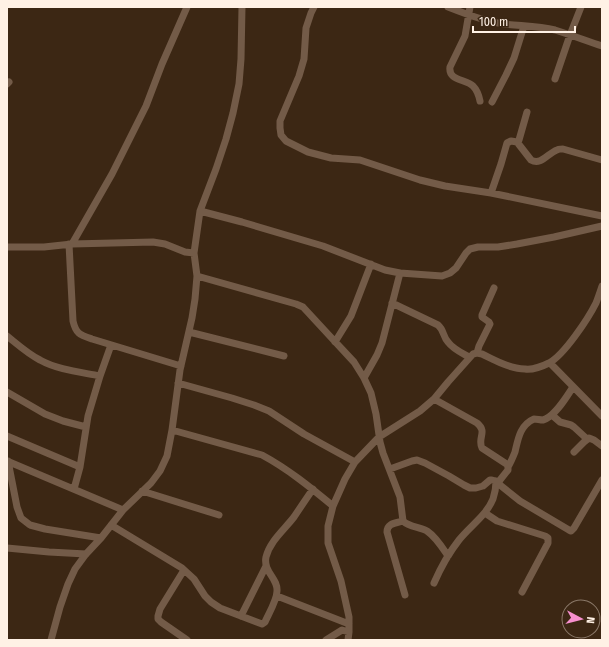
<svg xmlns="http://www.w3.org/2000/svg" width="609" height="647" viewBox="0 0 609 647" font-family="'Fira Sans Condensed',sans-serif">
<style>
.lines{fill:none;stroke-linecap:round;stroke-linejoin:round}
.minor{stroke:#735b48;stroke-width:7}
</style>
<rect width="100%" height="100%" fill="#3c2714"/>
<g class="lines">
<path class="minor" d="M314 7 311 13 306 28 304 59 299 76 280 121V128L281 135 286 141 308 152 331 158 360 160 420 180 445 186 491 193 602 216
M448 7C466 14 484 21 504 24 521 26 539 26 555 30 571 35 587 41 602 46
M470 7 465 36 450 67C448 81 466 79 473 86 477 90 479 96 480 101
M555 79 570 35 581 7
M7 84 9 82
M492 102 506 75 514 58 524 26
M517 142 531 160C541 166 548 153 557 150 558 149 561 149 563 149L602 160
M491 193 501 164 507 143 511 141 517 142 519 140 527 112
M200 211 242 222 323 246 385 270 400 273 442 276 450 273 456 268 466 253 470 249 478 247H498L517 244 554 237 602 226
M69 244 73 321C76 334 80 335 92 339L181 366
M72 244 112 174 146 106 162 64 187 7
M7 247H44L72 244 153 242 165 244 185 252 194 253
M197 276 296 304 303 307 327 333 354 362 364 378 371 393 376 414 380 442 383 453 400 497 403 521C409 527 420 527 427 531 436 537 442 547 448 556
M392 303 438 325C444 330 443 337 448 342 453 349 462 353 469 357
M189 332 284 356
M7 336C17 344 28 354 40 360 58 370 80 372 100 376
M335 342 351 316 371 264
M477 353 479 346 490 324 489 322 482 317V315L494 288
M550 363 602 416
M364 378 377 355 382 343 400 273
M178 383 232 398 254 405 269 411 304 434 355 462
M7 392 45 414 63 421 86 427
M434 399 477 423C488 432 477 438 482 448L508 465V470L500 480 499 482 500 485 520 501 569 530 571 531 574 528 602 480
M552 415 560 422 571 425 574 427 587 439
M172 430 262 455C288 469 310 487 333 506
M7 436 80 467
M574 452 584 442 589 438 594 440 602 446
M7 461 123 510
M8 461 17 507 21 518 30 525 45 529 101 538
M508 467C511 462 513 457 515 452 518 439 520 425 534 419 537 419 540 420 543 420 555 417 567 396 573 387
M390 469 412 461 417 460 425 463 449 476 464 485 470 488H476L483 486 490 480H492L499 482
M74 489 80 467 88 416 100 376 111 345
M142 491 219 515
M485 513 497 521 545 536 548 538V543L522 592
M403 521C396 523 387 523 387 532L405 595
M111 525 182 568 194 579 205 596 211 602 220 608 262 624 265 622C269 613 277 600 277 591 278 578 263 572 266 557 270 541 284 530 294 517 300 508 306 499 313 489
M7 548 49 552 86 554
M184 570 160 609 158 616V619L161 622 187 640
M434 583C441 567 448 554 459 540 470 526 486 516 493 499 495 493 496 487 496 481
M277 596 349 624
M241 616 266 566
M51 640 60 607 68 584 75 569 86 554 101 538 123 510 151 483 160 471 167 456 172 430 180 370 192 318 195 299 197 276 194 253 200 211 216 169 226 139 233 113 239 84 241 59 242 7
M326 640 342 630 349 632
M348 640 349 632V617L341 581 328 543V526L333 506 345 479 355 462 379 437 420 411 434 399 448 382 473 354 477 353 482 354C495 360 510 369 525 369 533 370 541 367 549 363 564 355 588 319 596 303 598 298 600 292 602 286"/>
</g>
<rect width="609" height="647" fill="none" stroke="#fff1e5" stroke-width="16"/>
<g transform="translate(581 619) rotate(97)"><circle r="19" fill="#3c2714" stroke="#8a7868"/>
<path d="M0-3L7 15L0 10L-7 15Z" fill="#f790ce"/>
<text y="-6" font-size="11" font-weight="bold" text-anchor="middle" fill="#fff1e5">N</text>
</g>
<path d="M473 26v6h102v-6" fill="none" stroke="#fff1e5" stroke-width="2"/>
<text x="479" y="26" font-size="12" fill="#fff1e5" stroke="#3c2714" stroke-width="3" paint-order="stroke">100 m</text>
</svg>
